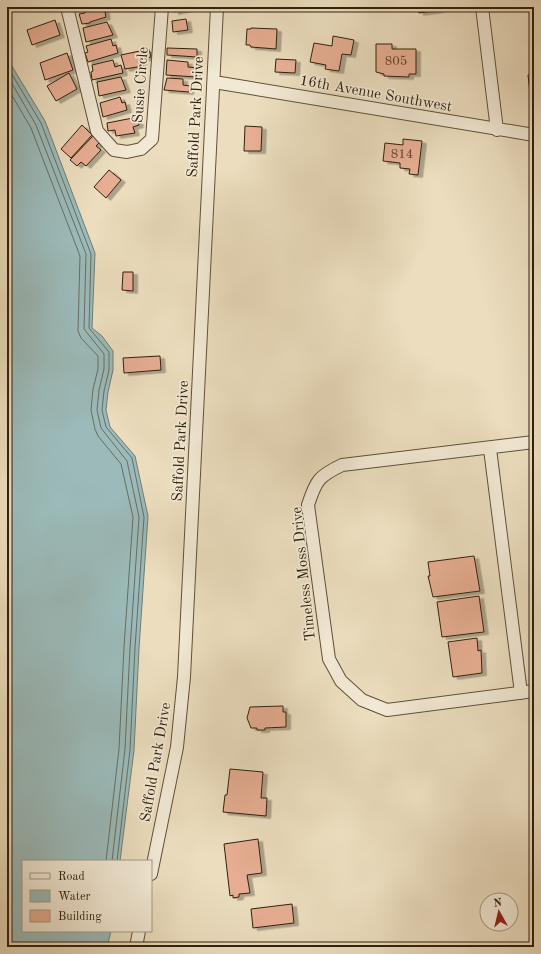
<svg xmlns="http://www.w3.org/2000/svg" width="541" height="954" viewBox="0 0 541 954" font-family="'Old Standard TT',serif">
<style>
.water{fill:#9bbab9;stroke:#707d74}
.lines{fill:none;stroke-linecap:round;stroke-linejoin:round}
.shore{stroke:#666e62;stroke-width:1}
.building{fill:#e7ae93;stroke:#30210c;filter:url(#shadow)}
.street-casing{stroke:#5f5038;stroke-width:14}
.street{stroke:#f2e9d5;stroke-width:12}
.labels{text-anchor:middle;stroke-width:3.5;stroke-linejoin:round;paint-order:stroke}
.number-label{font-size:13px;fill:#5e442e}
.street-label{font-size:15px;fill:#30210c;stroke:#f2e9d5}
</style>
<defs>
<filter id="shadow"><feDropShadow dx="4.5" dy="2.5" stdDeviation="0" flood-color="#0004"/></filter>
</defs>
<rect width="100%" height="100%" fill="#ebddbe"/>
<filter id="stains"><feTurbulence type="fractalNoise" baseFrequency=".005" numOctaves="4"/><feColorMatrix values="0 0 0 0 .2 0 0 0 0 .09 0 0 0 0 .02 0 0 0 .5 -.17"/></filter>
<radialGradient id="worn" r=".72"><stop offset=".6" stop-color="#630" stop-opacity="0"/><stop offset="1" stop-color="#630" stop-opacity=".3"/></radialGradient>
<path class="water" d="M7 58 45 121 95 253 92 328 102 336 113 351V370L108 392 106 410 110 427 135 456 148 516 139 648 134 750 120 861H23V931H111L107 947H7Z"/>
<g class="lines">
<path class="shore" d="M7 66 41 123 91 254 89 328 109 352V370L104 391 102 410 106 427 132 458 144 517 135 648 130 750 117 861
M7 75 36 125 86 254 84 329 104 354V369L99 390 97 410 101 428 127 461 139 517 130 648 125 749 112 861
M7 87 31 128 80 256 78 331 81 338 98 356V369L93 389 91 410 95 429 98 436 121 464 133 517 124 647 119 749 106 861"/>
</g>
<path class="building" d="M83 7H104L106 17 90 22V23L82 24 79 14 85 13Z
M173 7H188V9L174 12Z
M418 7H439V10L419 13Z
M186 19 188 30 173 32 172 21Z
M55 20 60 35 32 45 27 30Z
M107 22 113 35 86 42 83 28Z
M251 28 277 29 276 49 251 47 250 45H246L247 29H251Z
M333 36 354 40 351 55 342 54 339 71 325 69 326 65 310 62 314 43 332 46Z
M111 39 113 46 116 45 118 53 88 62 85 53 88 52 86 46Z
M376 44H392V49H416V74H409V77L384 76V74L376 72Z
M167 48 197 49V57L167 55Z
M149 49 151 57 141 59 143 66 125 69 121 55Z
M67 53 73 70 45 80 40 63Z
M276 59 296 60 295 73 275 72Z
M113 60 115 67 121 65 123 73 92 80 91 72 93 71 92 65Z
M167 60 188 62V67L197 68 196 77 166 75Z
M69 73 77 89 56 101 47 86Z
M534 74V103H531L528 75Z
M121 77 126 90 99 96 97 82Z
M167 78 183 79V85L190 86 189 92 164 90Z
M120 97 122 103 125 102 127 110 103 117 100 103Z
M138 117 139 125 133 127 135 133 116 136 115 130 108 131 107 123Z
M82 125 92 135 71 158 61 149Z
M245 126 262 127 261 151H244Z
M93 136 100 142 96 146 101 150 86 166 81 162 77 166 70 160Z
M403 139 422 141 418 175 409 174 410 169 400 168V163L383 161 385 143 403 145Z
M109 170 121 180 106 198 94 187Z
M123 272H133V291L122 290Z
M160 356 161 370 124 373 123 358Z
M474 556 480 591 433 597 428 576H430L428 562Z
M479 596 484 632 442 637 437 602Z
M477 638 478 651 481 650 482 673 453 677 448 642Z
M283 706V712H286V727L265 728V730H257V728H251L247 718 250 707Z
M230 769 263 772 261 798H267L266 816 223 812 225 795H227Z
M258 839 262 873 247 875 250 893 239 894V897L233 898V895L230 896 224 844Z
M292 904 294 923 253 928 251 909Z"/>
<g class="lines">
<defs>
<path id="street" d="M67 7 97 131 114 150 127 152 141 149 152 139 162 7
M482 7 497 130
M214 82 534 135
M534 442 342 465C319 476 316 480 308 505L329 659 341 681 362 700 387 710 534 691
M490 449 521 693
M151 874 177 747 184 677 217 7
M136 947 139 931"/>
</defs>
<use href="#street" class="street-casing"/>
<use href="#street" class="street"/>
</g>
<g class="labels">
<g class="number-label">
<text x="396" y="65">805</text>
<text x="402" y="158">814</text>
</g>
<g class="street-label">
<text transform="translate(140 85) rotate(-86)" y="5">Susie Circle</text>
<text transform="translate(376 93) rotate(10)" y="5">16th Avenue Southwest</text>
<text transform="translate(195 117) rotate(-87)" y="5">Saffold Park Drive</text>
<text transform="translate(180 441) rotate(-87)" y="5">Saffold Park Drive</text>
<text transform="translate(303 574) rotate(-96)" y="5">Timeless Moss Drive</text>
<text transform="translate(155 762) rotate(-80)" y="5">Saffold Park Drive</text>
</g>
</g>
<rect width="541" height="954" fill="none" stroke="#ebddbe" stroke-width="24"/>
<rect x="8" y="8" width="525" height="938" fill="none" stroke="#30210c" stroke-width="2"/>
<rect x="12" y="12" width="517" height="930" fill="none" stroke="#30210c"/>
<rect x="22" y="860" width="130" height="72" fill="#f2e9d5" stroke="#a49985"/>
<rect x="30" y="873" width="20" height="6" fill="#f2e9d5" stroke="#a49985"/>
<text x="58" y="880" font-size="12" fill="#30210c">Road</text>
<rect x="30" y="890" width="20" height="12" fill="#9bbab9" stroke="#a49985"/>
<text x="58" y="900" font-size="12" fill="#30210c">Water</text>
<rect x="30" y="910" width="20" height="12" fill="#e7ae93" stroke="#a49985"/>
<text x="58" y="920" font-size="12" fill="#30210c">Building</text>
<g transform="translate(499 912) rotate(352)"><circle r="19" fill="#f2e9d5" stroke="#a49985"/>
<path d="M0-3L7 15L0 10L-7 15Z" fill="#8f2418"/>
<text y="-6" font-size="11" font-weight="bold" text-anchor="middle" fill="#30210c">N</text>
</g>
<rect width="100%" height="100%" filter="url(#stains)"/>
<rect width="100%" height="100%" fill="url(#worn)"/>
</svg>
